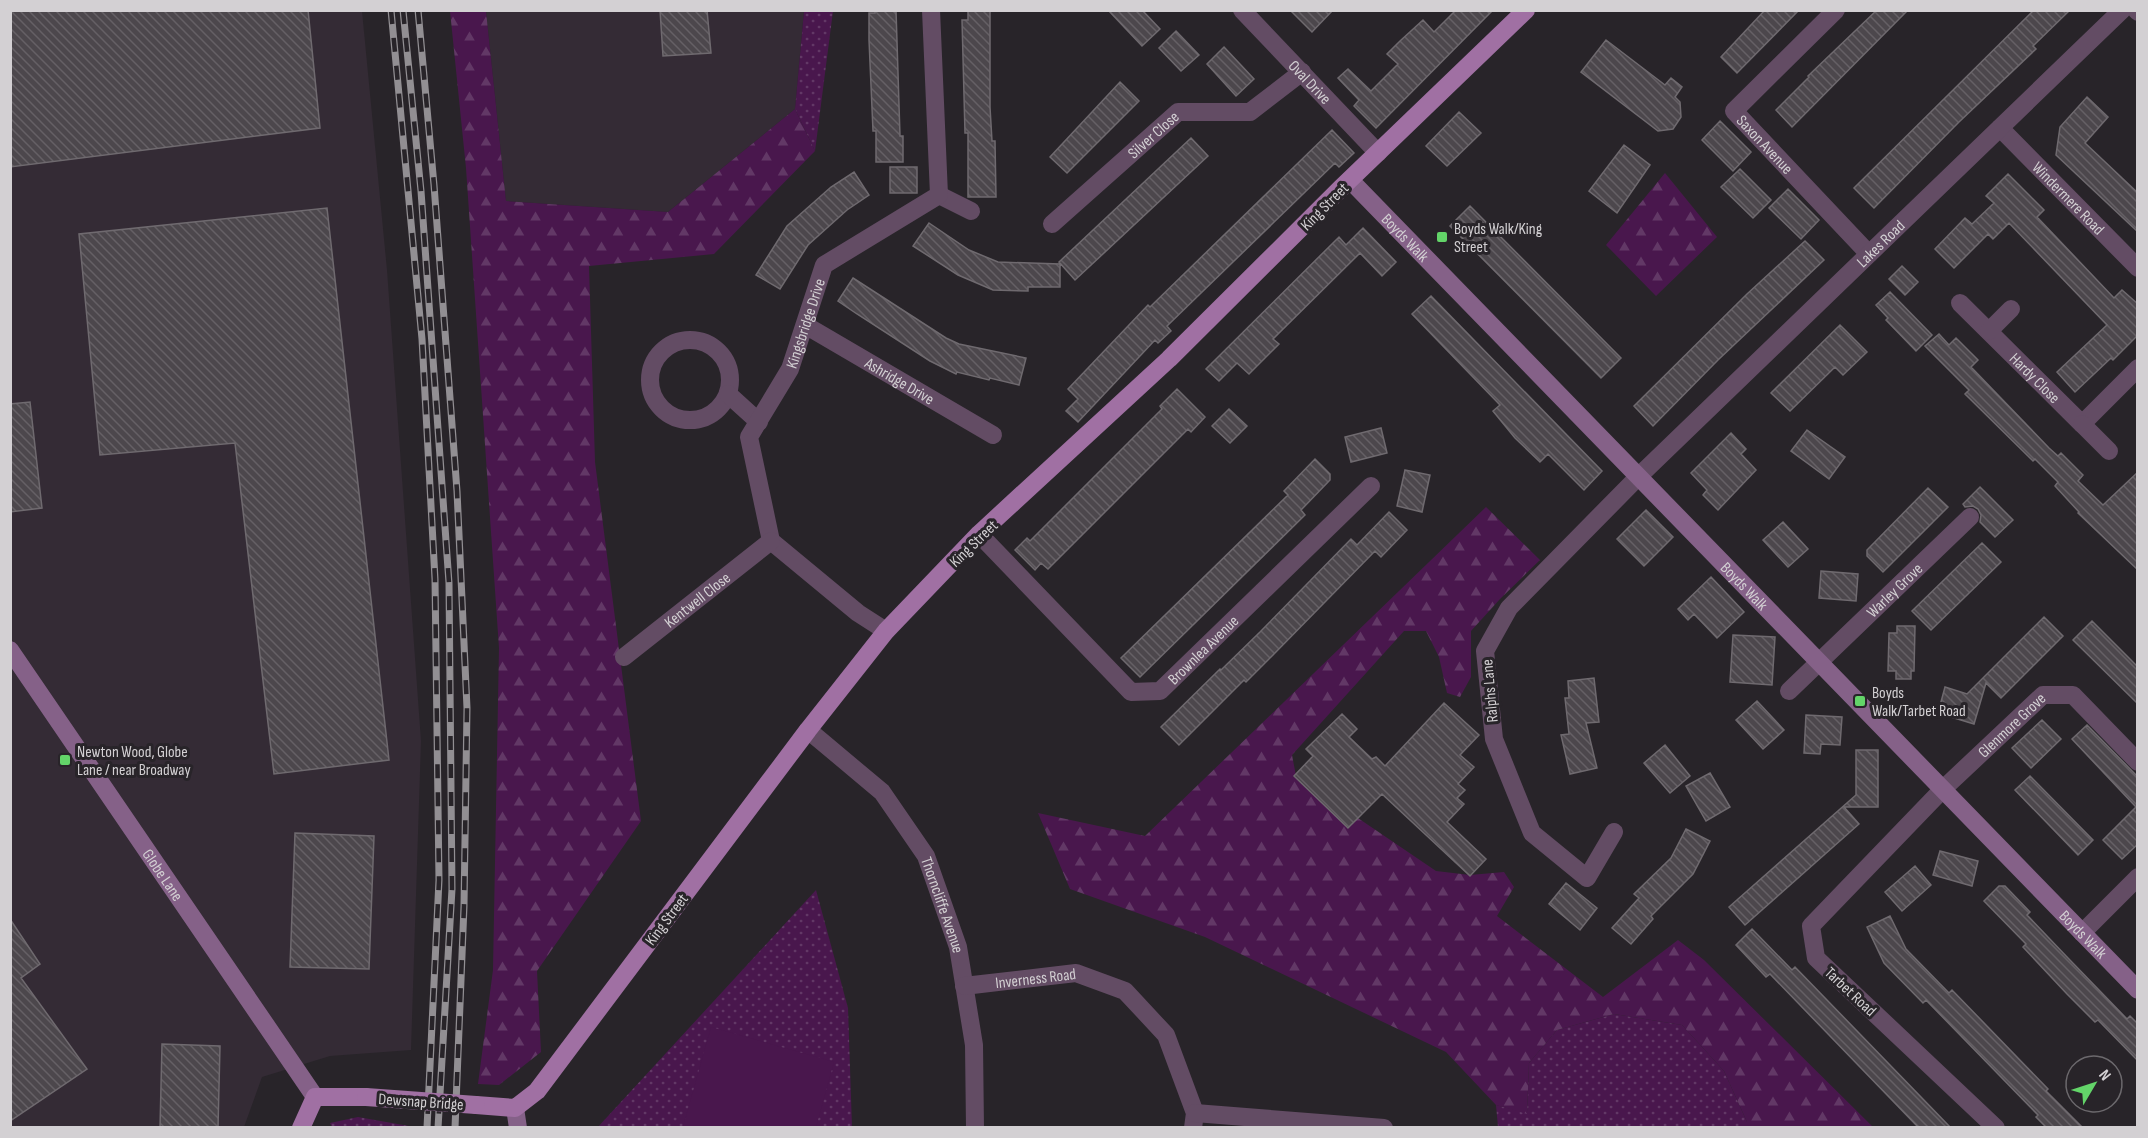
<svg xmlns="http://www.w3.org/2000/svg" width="2148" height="1138" viewBox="0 0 2148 1138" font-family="'Sofia Sans Condensed',sans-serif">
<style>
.built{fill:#342b35}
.green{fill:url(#green-dots)}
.forest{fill:url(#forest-firs)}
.pitch{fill:#49174d}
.building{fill:url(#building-back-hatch);stroke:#6f6a6f;stroke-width:1.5}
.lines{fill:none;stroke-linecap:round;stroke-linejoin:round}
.street{stroke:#634c64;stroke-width:18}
.secondary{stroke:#856188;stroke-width:18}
.primary{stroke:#a070a3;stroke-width:18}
.rail-casing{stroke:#928f93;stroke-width:7}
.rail{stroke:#282429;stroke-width:4.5;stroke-dasharray:14;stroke-linecap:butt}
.primary-bridge{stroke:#a070a3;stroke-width:18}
.poi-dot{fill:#63d469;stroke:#282429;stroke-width:2}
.labels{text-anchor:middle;stroke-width:6;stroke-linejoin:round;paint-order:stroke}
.street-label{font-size:16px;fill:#d3d0d3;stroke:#282429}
.poi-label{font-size:16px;fill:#d3d0d3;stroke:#282429;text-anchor:start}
</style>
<defs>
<pattern id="green-dots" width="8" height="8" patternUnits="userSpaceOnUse" patternTransform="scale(1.5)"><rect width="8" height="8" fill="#49174d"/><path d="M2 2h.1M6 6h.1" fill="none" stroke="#623866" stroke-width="1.8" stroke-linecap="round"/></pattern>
<pattern id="forest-firs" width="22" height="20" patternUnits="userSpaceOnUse" patternTransform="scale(1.5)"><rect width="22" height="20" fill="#49174d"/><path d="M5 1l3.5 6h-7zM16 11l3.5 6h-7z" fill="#623866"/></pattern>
<pattern id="building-back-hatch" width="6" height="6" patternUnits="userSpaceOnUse" patternTransform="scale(1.5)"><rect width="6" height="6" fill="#4c474c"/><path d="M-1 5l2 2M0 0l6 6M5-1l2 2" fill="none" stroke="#656065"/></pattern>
</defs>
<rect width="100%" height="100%" fill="#282429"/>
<path class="built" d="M10 11H362L387 270 421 741 411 1050 330 1056 262 1077 244 1127H11Z
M486 11H804L795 109 668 212 506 201Z"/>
<path class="green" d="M804 11H833L815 151 795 109Z
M816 890 848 1008 852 1127 597 1128Z
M1614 1014 1682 1025 1724 1071 1747 1122V1127H1498L1496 1105 1527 1113 1529 1063 1557 1030Z
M358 1117 409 1126V1127H332L330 1123Z"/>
<path class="forest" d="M450 11H486L506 201 668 212 795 109 815 151 714 254 589 266 595 462 641 821 537 971 541 1052 499 1085 478 1084 493 970 499 648 466 168Z
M1665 173 1717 237 1656 296 1606 245Z
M1486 507 1540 560 1500 599 1471 631V677L1460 697 1447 693 1439 657 1426 631H1404L1292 755 1296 776 1436 871 1470 875 1504 872 1514 887 1497 916 1603 997 1678 940 1704 960 1873 1127H1747V1122L1724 1071 1682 1025 1614 1014 1557 1030 1529 1063 1527 1114 1496 1105 1446 1052 1205 937 1070 889 1038 813 1145 836Z"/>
<path class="pitch" d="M711 1027 834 1062 816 1127H683Z"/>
<path class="building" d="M10 10H308L320 128 10 167Z
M660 10H707L711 53 663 56Z
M875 10H896L900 136H903V162H876V131H873L869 40V13H875Z
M968 10H990V107L992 141H995L996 197H968V133H965L962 20H968Z
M1108 10H1142L1160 29 1142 46Z
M1290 10H1333L1312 32Z
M1456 10H1493L1376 128 1354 106 1359 100 1338 78 1348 69 1371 91 1398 64 1387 54 1400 41 1423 20 1434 32Z
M1765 10H1799L1737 73 1721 57Z
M1877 10H1908L1792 127 1776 110 1809 77 1808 76Z
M2034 10H2070L2033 46 2036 49 1959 122 1874 208 1854 188Z
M1176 31 1199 55 1181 71 1159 48Z
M1606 40 1665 85 1671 78 1682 87 1675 97 1680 102 1681 117 1673 129 1658 131 1581 72Z
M1224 47 1254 79 1236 96 1207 64Z
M1120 82 1139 101 1067 173 1050 157Z
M2087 97 2108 117 2085 143 2138 193V232L2056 155 2060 127Z
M1459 112 1481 133 1447 166 1426 146Z
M1720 121 1751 152 1733 171 1702 140Z
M1332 130 1354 153 1339 167 1335 163 1167 326 1171 331 1158 343 1155 340 1078 422 1066 411 1078 399 1068 389 1148 305 1150 307Z
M1191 138 1208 156 1075 280 1059 262Z
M1624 145 1650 165 1617 213 1589 191Z
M890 167H917V193H890Z
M1740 169 1771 200 1753 218 1721 187Z
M854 172 869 195 847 210 808 245 780 289 756 275 787 226 831 187Z
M2008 174 2044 210 2037 217 2114 298 2122 290 2138 304V335L2113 360 2111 358 2075 392 2057 372 2107 325 2009 223 1993 239 1988 234 1954 268 1935 249 1965 218 1972 224 1994 203 1986 196Z
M1788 189 1819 220 1801 239 1769 208Z
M1470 206 1621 358 1601 378 1450 226Z
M327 208 389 760 274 774 235 443 100 455 79 234Z
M929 223 969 250 998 262 1060 264V287H1028V291L993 290 958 275 913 246Z
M1363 228 1396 262 1382 276 1360 253 1273 339 1279 344 1249 374 1237 363 1219 381 1206 369 1339 237 1346 245Z
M1805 241 1824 260 1718 360 1653 426 1634 406 1747 294Z
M1902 266 1918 282 1905 295 1889 279Z
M853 278 946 338 959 344 1026 358 1019 385 990 378 989 380 957 372 956 374 930 361 857 314 838 301Z
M1890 292 1932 335 1916 351 1886 320 1888 318 1876 305Z
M1431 296 1602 471 1584 490 1548 454 1540 462 1515 438 1493 411 1500 405 1412 314Z
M1840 325 1867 352 1843 375 1835 367 1790 411 1771 393Z
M1939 334 1949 345 1956 338 1978 360 1971 367 2049 448 2058 456 2061 453 2083 475 2078 481 2103 505 2138 472V570L2078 513 2079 512 2055 486 2058 482 2035 459 2033 461 1965 394 1969 390 1925 346Z
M1177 389 1205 417 1191 432 1188 429 1048 569 1041 563 1035 570 1015 550 1027 538 1030 541 1162 409 1160 406Z
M30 402 42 508 10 512V404Z
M1229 409 1247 426 1230 443 1212 426Z
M1381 428 1387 453 1351 462 1345 437Z
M1807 430 1845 457 1829 479 1791 451Z
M1731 433 1746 449 1741 454 1756 470 1718 510 1703 495 1707 490 1691 473Z
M1315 459 1330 474V480L1301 510 1305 515 1140 677 1121 658 1288 495 1284 491Z
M1405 470 1430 475 1422 512 1397 506Z
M1980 487 2013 520 1995 537 1980 522 1981 515 1978 509 1973 506 1965 507 1963 504Z
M1928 488 1948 507 1883 572 1867 556V550Z
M1646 510 1673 537 1644 566 1617 539Z
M1389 512 1407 530 1381 557 1375 551 1273 655 1246 682 1244 680 1179 745 1161 727 1220 669 1221 670 1260 632 1351 539 1357 545Z
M1783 522 1808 549 1788 567 1763 540Z
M1982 543 2001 562 1931 630 1912 611Z
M1821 571 1858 574 1856 601 1819 598Z
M1711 577 1744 612 1717 638 1694 614 1688 620 1678 609Z
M2044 617 2063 636 2001 698 1986 683 1974 724 1938 713 1945 687 1967 694Z
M2092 621 2138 667V704L2073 640Z
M1897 626H1915L1914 671H1911V679H1896V671H1888L1889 633H1897Z
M1733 635 1775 637 1772 685 1730 682Z
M1594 678 1599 722 1586 723 1597 768 1570 774 1561 735 1569 734 1565 698H1569L1568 681Z
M1757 701 1784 730 1763 749 1736 720Z
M1444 703 1479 735 1460 755 1474 767 1458 784 1465 790 1457 798 1464 804 1447 822 1486 859 1470 876 1382 794 1348 828 1294 776 1313 756 1306 749 1342 714 1357 729 1349 737 1372 759 1376 757 1385 766Z
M1806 715 1842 717 1840 745 1821 744 1820 754 1804 753Z
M2042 720 2061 739 2031 768 2012 748Z
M2087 725 2138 777V844L2122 859 2103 840 2136 807 2072 739Z
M1665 745 1690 776 1670 793 1644 763Z
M1856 750H1878V807H1844L1859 824 1745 925 1729 907 1856 795Z
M1710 773 1730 807 1706 821 1686 786Z
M2030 776 2093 840 2078 855 2015 790Z
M1686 829 1710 841 1693 874 1651 916 1653 919 1631 944 1612 928 1639 898 1634 894 1671 858Z
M295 833 374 836 369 969 290 967Z
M1940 851 1978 861 1972 886 1933 875Z
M1915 866 1931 885 1902 911 1885 892Z
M1566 883 1597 908 1580 930 1549 904Z
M1999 886H2005L2030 912 2027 915 2068 958 2127 1019 2130 1016 2138 1024V1061L2098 1020 2095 1022 2067 994 2023 947 2026 944 1984 901Z
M1890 916 1906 949 1949 993 1952 990 2048 1089 2046 1091 2083 1128H2047L2036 1117 2038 1115 1926 1000 1923 1003 1884 963 1867 927Z
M10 919 40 964 21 978 87 1069 10 1121Z
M1752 929 1792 970 1795 967 1951 1128H1919L1770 974 1766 977 1736 945Z
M162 1044 220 1046 218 1128H160Z"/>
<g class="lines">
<g class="street">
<path id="s1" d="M1242 10 1378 153"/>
<path id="s2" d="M1836 10 1734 111 1869 254"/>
<path d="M2136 10 2138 12"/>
<path id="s3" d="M2000 128 2138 268"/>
<path d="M939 195 971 211"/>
<path id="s4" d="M1052 224 1178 112H1250L1302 72"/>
<path id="s5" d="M1960 303 2082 424 2138 368"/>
<path id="s6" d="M805 325 993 435"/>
<path d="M1989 331 2011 309"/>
<circle cx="690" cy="380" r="40"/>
<path d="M728 394 759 422"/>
<path d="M2082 424 2109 451"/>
<path id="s7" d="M979 534 1131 692 1160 691 1371 486"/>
<path id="s8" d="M886 631 858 613 771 541 749 437 790 369 824 265 939 195 931 10"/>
<path id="s9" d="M624 657 771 541"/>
<path id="s10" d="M1789 691 1970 517"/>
<path id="s11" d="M808 730 882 792 926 856 958 947 974 1045 975 1128"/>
<path id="s12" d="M1614 832 1587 878 1532 833 1494 739 1485 651 1509 608 1638 477 2122 10"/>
<path d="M2082 933 2138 877"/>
<path id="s13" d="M964 986 1076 973 1125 991 1166 1035 1195 1113 1193 1128"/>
<path d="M1195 1113 1384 1128"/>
<path id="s14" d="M1996 1128 1816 958 1811 926 1942 790 2043 695H2073L2138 762"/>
</g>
<g class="secondary">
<path id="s15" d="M1350 180 2138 990"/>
<path id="s16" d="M10 650 315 1097"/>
<path d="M515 1108 518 1128"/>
</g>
<path class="primary" d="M476 1105 515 1108 537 1091 808 730 886 631 979 534 1169 359 1341 188 1526 10
M301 1128 315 1097H366"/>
<defs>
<path id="rail" d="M391 10 422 339 435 579 439 880 427 1128
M403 10 421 191 449 583 452 889 438 1128
M418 10 434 185 457 491 467 708 464 906 455 1128"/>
</defs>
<use href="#rail" class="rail-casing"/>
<use href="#rail" class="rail"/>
<path class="primary-bridge" d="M366 1097 476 1105"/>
</g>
<g class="poi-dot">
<rect x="1436" y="231" width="12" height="12" rx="3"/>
<rect x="1854" y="695" width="12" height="12" rx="3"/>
<rect x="59" y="754" width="12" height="12" rx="3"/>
</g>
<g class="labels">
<g class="street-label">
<text dy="6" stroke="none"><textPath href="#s1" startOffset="99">Oval Drive</textPath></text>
<text dy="6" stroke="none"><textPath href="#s4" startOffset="135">Silver Close</textPath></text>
<text dy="6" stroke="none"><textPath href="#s2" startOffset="189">Saxon Avenue</textPath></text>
<text dy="6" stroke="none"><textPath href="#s3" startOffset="98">Windermere Road</textPath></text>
<text transform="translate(1324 206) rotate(-45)" y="6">King Street</text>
<text dy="6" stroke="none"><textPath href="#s15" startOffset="80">Boyds Walk</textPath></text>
<text dy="6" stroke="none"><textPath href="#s12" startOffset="884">Lakes Road</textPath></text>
<text dy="6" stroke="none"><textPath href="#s8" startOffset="380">Kingsbridge Drive</textPath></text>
<text dy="6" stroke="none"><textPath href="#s5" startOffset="106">Hardy Close</textPath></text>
<text dy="6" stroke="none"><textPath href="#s6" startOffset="110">Ashridge Drive</textPath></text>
<text transform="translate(973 543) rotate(-44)" y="6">King Street</text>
<text dy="6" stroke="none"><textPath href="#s15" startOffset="566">Boyds Walk</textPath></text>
<text dy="6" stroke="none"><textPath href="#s10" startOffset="146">Warley Grove</textPath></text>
<text dy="6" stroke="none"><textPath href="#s9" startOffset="93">Kentwell Close</textPath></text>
<text dy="6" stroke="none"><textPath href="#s7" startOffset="308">Brownlea Avenue</textPath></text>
<text transform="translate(1489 691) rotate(-95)" y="6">Ralphs Lane</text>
<text dy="6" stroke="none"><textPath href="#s14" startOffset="564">Glenmore Grove</textPath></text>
<text dy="6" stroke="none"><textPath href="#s16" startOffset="272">Globe Lane</textPath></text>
<text dy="6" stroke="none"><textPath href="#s11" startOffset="226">Thorncliffe Avenue</textPath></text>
<text transform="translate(666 919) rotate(-53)" y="6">King Street</text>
<text dy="6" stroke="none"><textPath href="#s15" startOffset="1052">Boyds Walk</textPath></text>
<text dy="6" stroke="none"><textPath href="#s13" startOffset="72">Inverness Road</textPath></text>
<text transform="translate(1851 991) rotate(43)" y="6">Tarbet Road</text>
<text transform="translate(421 1101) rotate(4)" y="6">Dewsnap Bridge</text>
</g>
<g class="poi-label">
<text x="1454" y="234">Boyds Walk/King<tspan x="1454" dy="18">Street</tspan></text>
<text x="1872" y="698">Boyds<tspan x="1872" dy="18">Walk/Tarbet Road</tspan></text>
<text x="77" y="757">Newton Wood, Globe<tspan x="77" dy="18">Lane / near Broadway</tspan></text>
</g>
</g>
<rect width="2148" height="1138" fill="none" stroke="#d3d0d3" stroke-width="24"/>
<g transform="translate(2094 1084) rotate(51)"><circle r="28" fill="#282429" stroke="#6c696d" stroke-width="1.5"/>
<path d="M0-4.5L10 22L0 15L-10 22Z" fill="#63d469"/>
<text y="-9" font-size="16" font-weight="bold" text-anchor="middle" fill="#d3d0d3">N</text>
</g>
</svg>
